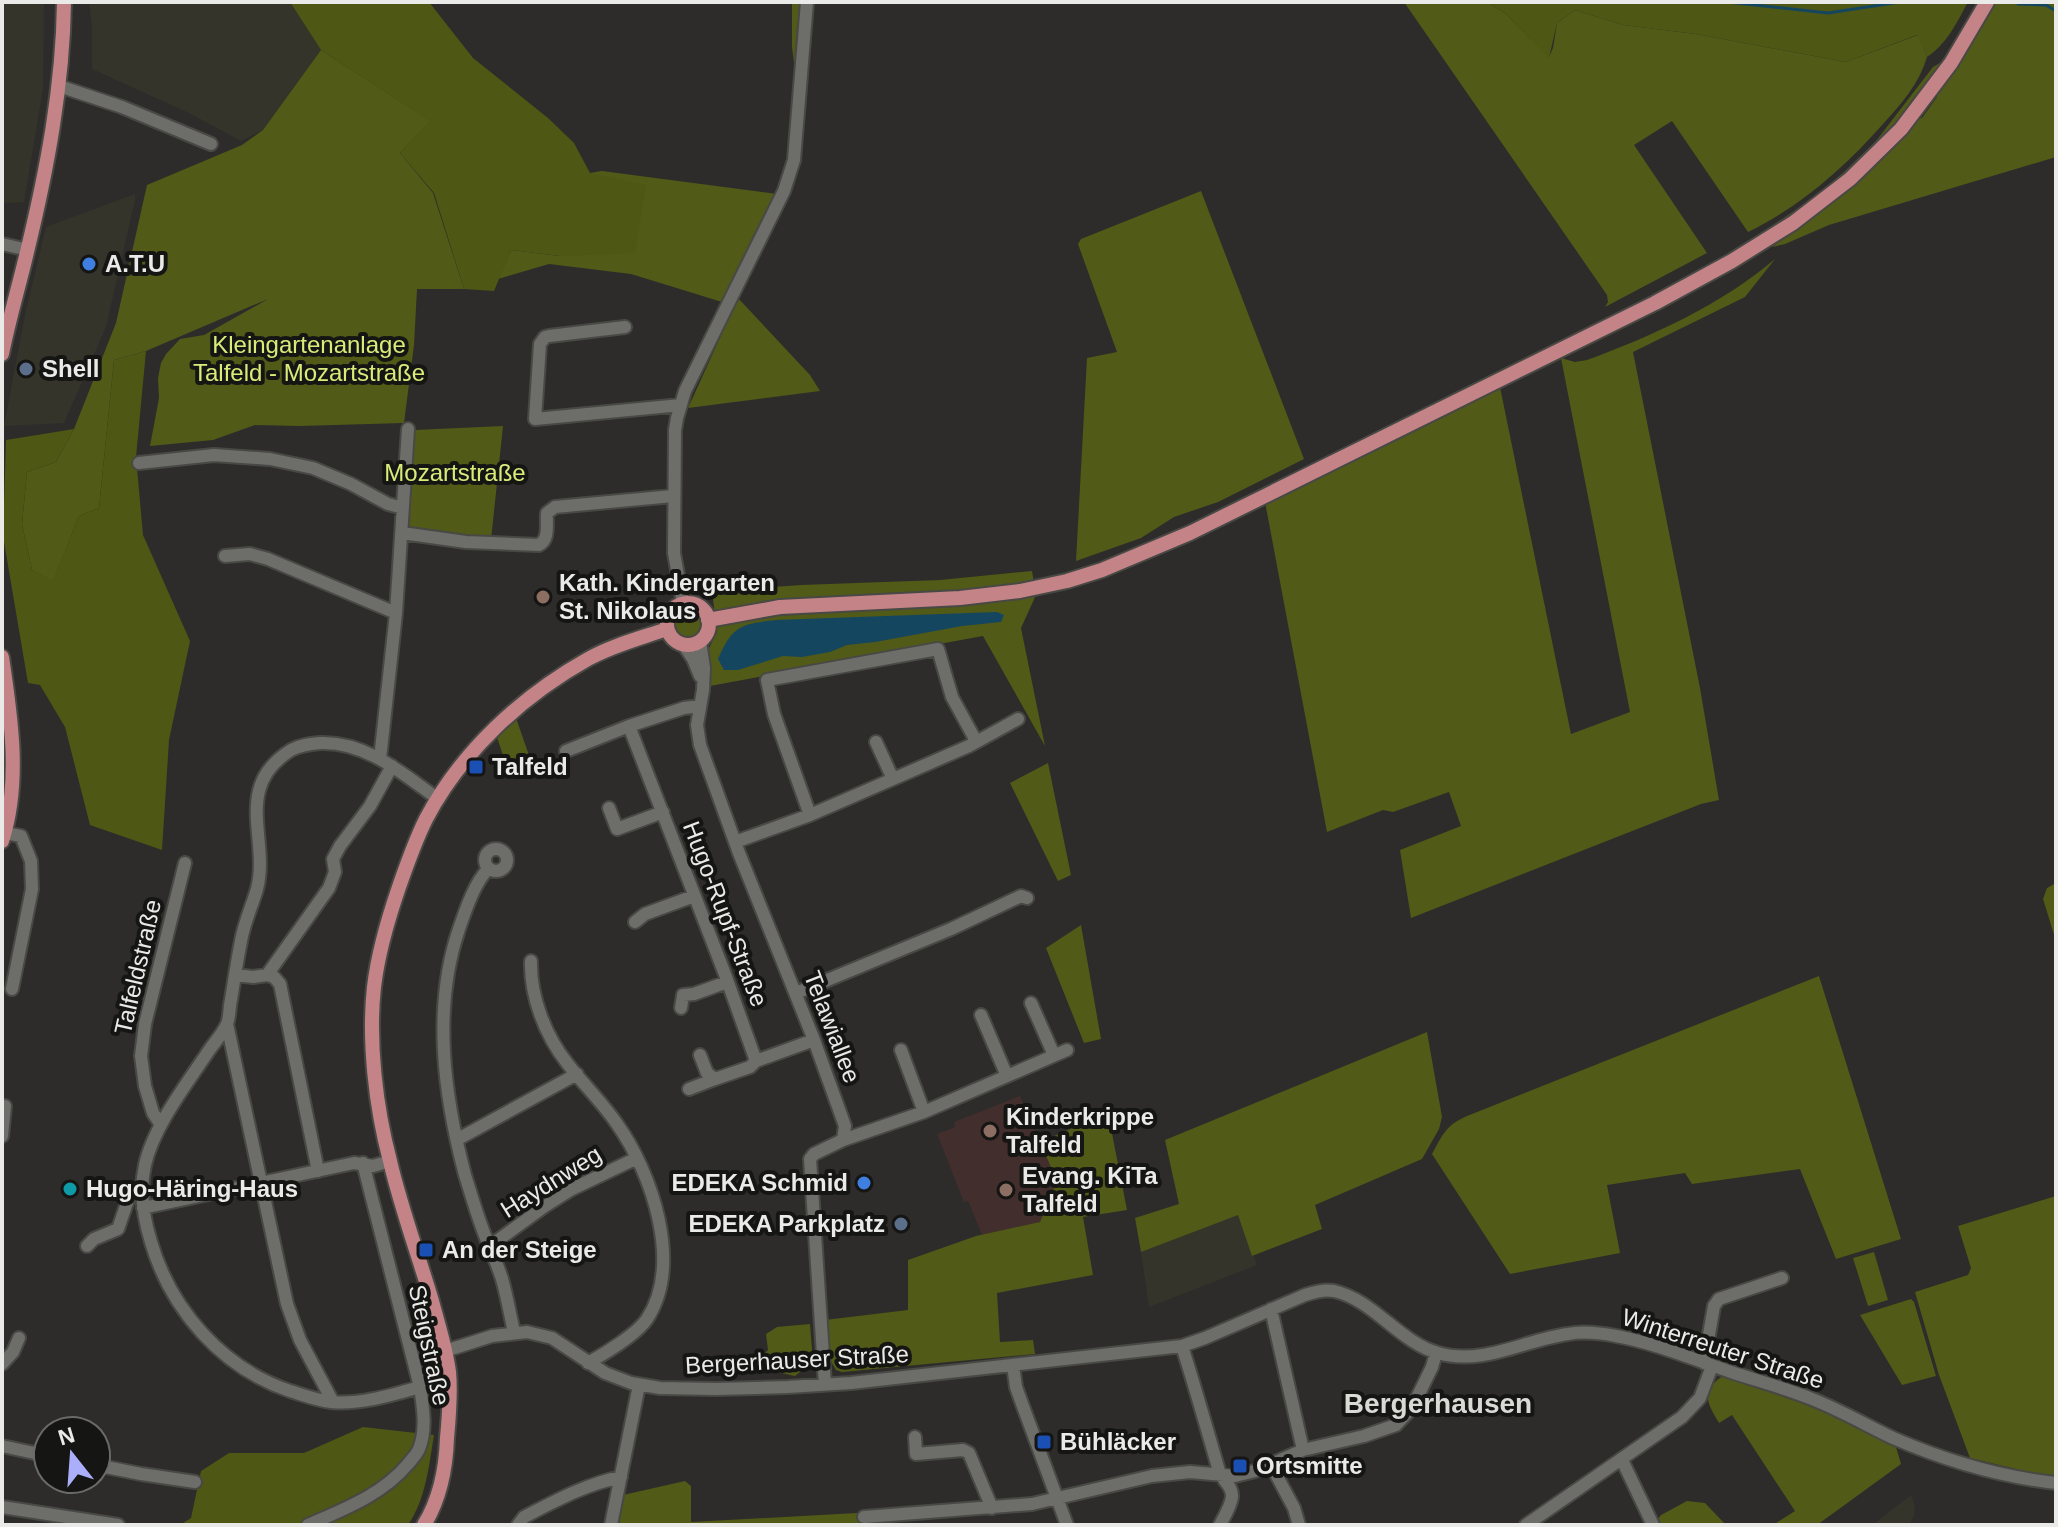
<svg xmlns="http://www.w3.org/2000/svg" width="2058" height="1527" viewBox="0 0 2058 1527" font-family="Helvetica,sans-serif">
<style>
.built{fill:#35342b}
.education{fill:#422e2d}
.green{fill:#515a17}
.forest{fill:#4e5714}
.water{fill:#15465f}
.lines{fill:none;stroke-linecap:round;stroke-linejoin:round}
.stream{stroke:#15465f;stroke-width:3}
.minor-casing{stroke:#484845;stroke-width:16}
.major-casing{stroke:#484845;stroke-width:18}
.minor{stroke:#6d6d6a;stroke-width:12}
.major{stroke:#c48487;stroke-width:14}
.shop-dot{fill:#3f7fe0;stroke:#151513;stroke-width:3}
.service-dot{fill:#5c6f8a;stroke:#151513;stroke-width:3}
.education-dot{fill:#8d6e63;stroke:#151513;stroke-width:3}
.transit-dot{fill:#1a4fb4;stroke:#151513;stroke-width:3}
.culture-dot{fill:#0f9aa8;stroke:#151513;stroke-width:3}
.labels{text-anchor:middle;stroke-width:8;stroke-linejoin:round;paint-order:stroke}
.poi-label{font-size:24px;font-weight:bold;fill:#eaeae8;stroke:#151513;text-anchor:start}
.park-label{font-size:24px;fill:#d9ec79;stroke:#151513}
.street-label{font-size:24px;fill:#eaeae8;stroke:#151513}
.quarter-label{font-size:28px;font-weight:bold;fill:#d9d9d5;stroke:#151513}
</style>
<rect width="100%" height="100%" fill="#2d2c2a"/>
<path class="built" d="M2 2H44L43 89 24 202 2 203Z
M89 2H290L321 50 263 130 241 141 191 114 92 69V26Z
M135 194V200L106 327 64 423 4 426 25 315 46 227Z
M1238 1214 1257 1265 1149 1307 1141 1252Z
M1911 1495 1915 1507 1914 1516 1909 1525H1872Z"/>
<path class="education" d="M1020 1096 1057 1181 1040 1222 982 1235 968 1201 964 1202 937 1134 955 1127 954 1122Z"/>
<path class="green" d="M792 2H803L796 78 792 47Z
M1404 2H1487L1505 13 1549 57 1553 48 1557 23 1575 10 1623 25 1696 34 1846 62 1918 35 1927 57C1919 84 1902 103 1883 124 1845 167 1800 207 1748 232L1672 121 1634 145 1707 253 1605 307 1608 302 1607 295Z
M1993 2H2056V157L1829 225 1785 244 1772 247C1829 207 1872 173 1917 119L1922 118 1937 97 1934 94Z
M321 50 431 121 400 153 433 193 464 289H417L414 345 404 423 300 426 255 425 213 440 150 446 159 398 158 378 161 363 166 354 180 339 204 335 268 299 146 351 114 360 99 508 79 516 53 582 32 570 22 524 27 472 56 462 74 429 116 323 147 185 242 145 263 130Z
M1940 63 1942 67 1913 106 1858 167 1761 238 1758 235 1812 199 1844 172 1876 141 1933 67Z
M602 171 777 194 732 291 722 302 631 274 549 264 498 279 511 250 560 256 590 173Z
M1201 191 1304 459 1218 502 1174 517 1141 538 1076 561 1087 358 1117 352 1078 244 1081 239Z
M1775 259 1745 297 1633 352 1700 688 1719 800 1701 804 1411 918 1400 850 1461 826 1449 792 1393 812 1383 810 1327 832 1265 502 1500 387 1571 734 1630 712 1561 358 1575 362 1587 360C1653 336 1722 304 1775 259Z
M738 298 810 375 820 391 688 408Z
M503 426 491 540 464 539 409 528 415 430Z
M1032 571 1036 595 1021 628 1045 746 983 636 710 686 706 654 717 632 712 591 801 585 940 580Z
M673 624a15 15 0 1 1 30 0a15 15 0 1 1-30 0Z
M516 718 531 761 507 768 497 737Z
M1048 763 1071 875 1058 881 1010 783Z
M2056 883V941L2043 899 2047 888Z
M1081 925 1101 1039 1084 1043 1046 948Z
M1819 976 1901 1239 1836 1259 1800 1169 1692 1184 1685 1173 1607 1185 1620 1253 1510 1274 1432 1154C1443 1134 1446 1125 1467 1116Z
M1427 1032 1442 1117 1439 1129 1422 1159 1315 1205 1322 1229 1252 1256 1238 1215 1141 1252 1135 1218 1179 1204 1165 1140Z
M1108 1113 1127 1210 1083 1217 1093 1275 997 1293 1000 1342 1033 1340 1035 1354 842 1372 836 1370 830 1360 825 1320 908 1310V1260L976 1236 1040 1222 1057 1181 1040 1142Z
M2056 1196V1479L2018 1472 2016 1469 1970 1458 1939 1375 1915 1292 1968 1275 1971 1268 1958 1226Z
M1874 1252 1888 1300 1868 1306 1853 1258Z
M1911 1299 1914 1302 1936 1376 1902 1385 1860 1315Z
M810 1324 813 1361 795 1376 768 1370 761 1356 768 1350 766 1334 777 1327Z
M1723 1376 1819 1409 1896 1447 1901 1464 1817 1525H1773L1795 1511 1732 1415 1719 1423C1708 1404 1699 1391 1723 1376Z
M685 1481 691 1486V1522L857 1513 875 1523V1525H619L623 1495Z
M1687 1501 1705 1503 1726 1525H1659L1657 1520 1661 1515Z"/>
<path class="forest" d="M290 2H429L473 58 548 118 574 143 590 173 646 185 635 253 560 256 511 250 494 291 464 289 434 193 400 153 430 121 321 50Z
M1487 2H1968C1957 22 1947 44 1927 57L1917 35 1846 62 1696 34 1623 25 1575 10 1557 23 1549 58 1505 13Z
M146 351 136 457 143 535 190 641 169 740 162 850 90 825 65 727 40 685 28 683 3 536 6 440 74 429 56 462 27 472 22 524 32 570 53 581 79 516 99 508 114 360Z
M363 1427 434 1435C429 1465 426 1499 408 1525H180L191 1518 201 1471 229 1453H304Z"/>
<path class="water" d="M997 612 1004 615 1001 622 962 626 875 642 847 645 830 652 802 657 783 656 738 670H724L718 659C733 625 741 624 776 620Z"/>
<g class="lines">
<path class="stream" d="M1727 2 1828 13 1900 2
M2018 4 2046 5 2056 11"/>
<defs>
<path id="minor" d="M59 86 122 107 211 144
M2 244 28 250
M625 327 549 336 545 337 540 344 535 419 681 405
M139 463 214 455 270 459 313 468 351 484 388 504 403 508
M402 533 466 542 539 545C550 539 546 524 547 513L555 507 673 496
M225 556 250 554 268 559 396 613
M683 603 674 553 675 430 677 418 685 391 784 191 794 160 807 2
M700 641 704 668 703 690 697 725 700 745 739 853 814 1040 845 1126 843 1140
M683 644 693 659 700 676
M700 706 684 708 629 726 726 977 756 1061 814 1040
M876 742 893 779
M566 751 629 726
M380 759 396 613 408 429
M609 808 617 829 663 812
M810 815 774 714 767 680 938 649 952 697 976 741
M5 833 21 836 31 861 32 889 12 989
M735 842 810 815 893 779 969 746 1018 719
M485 860a11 11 0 1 1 22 0a11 11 0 1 1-22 0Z
M488 869C474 884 466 909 459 929 432 1008 444 1096 465 1175 471 1194 477 1215 484 1233 490 1249 497 1263 502 1279 507 1296 510 1315 514 1332
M635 922 645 914 694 896
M531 961C530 996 545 1035 567 1063 583 1084 602 1102 617 1124 652 1173 683 1264 647 1319 637 1334 604 1354 588 1363
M236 975 253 977 267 975 329 888 335 872 333 859 340 846 370 806 392 766
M267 975 274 977 280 984 318 1171
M796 993 951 929 1021 896 1027 898
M1031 1003 1054 1055
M681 1008 683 995 694 994 727 982
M981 1015 1007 1076
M227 1024 287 1304 300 1340 333 1402
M901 1050 924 1112
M700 1055 707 1073 715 1079 750 1067 756 1061
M689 1089 715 1079
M161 1125 153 1113 145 1086 141 1056 145 1024 185 863
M2 1136 5 1106
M458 1139 577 1074
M143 1208 354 1163 373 1166 390 1161
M87 1246 94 1239 118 1229 131 1191 141 1187
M490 1246 545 1206 572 1189 637 1158
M1271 1309 1303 1450
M1182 1346C1195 1387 1207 1429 1219 1471 1221 1480 1233 1485 1232 1497 1231 1506 1224 1517 1220 1525
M445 1351 492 1336 527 1332 552 1338 605 1373 631 1383 660 1388 717 1389 788 1387 851 1383 1182 1346 1205 1338 1305 1295C1314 1292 1324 1289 1334 1291 1374 1300 1399 1342 1438 1353 1483 1366 1524 1340 1568 1334 1583 1331 1600 1333 1616 1336 1655 1343 1693 1359 1731 1372 1758 1381 1785 1388 1812 1399 1840 1410 1866 1425 1893 1438 1944 1460 2001 1477 2056 1483
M1704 1363 1714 1306 1719 1299 1782 1278
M2 1364 13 1352 19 1338
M1013 1365 1016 1387 1021 1401 1067 1525
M825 1385 810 1159 814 1154 843 1140 924 1112 1067 1050
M420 1387C392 1395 360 1405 331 1402 316 1400 303 1395 290 1391 222 1368 171 1310 151 1242 143 1216 139 1191 145 1165 153 1127 188 1082 210 1049 215 1042 223 1033 227 1024 230 1017 229 1008 231 1000 234 981 237 961 241 941 244 923 252 906 257 889 270 839 232 787 291 750 300 745 310 744 320 743 366 741 403 774 438 799
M915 1437 916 1454 963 1450 969 1453 992 1508
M2 1446 48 1456
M1622 1460 1653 1525
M96 1465 141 1474 195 1482
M1271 1465 1294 1508 1299 1525
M2 1507 118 1525
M864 1517 1032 1504 1152 1476 1190 1472 1235 1476 1255 1471 1303 1450 1364 1436 1396 1425 1412 1408 1432 1367 1436 1353
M308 1525C344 1509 382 1495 408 1464 412 1459 417 1454 419 1449 427 1429 423 1407 420 1387L363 1163
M518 1525 524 1517C555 1501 586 1484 621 1477
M611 1525 639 1385
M1526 1525 1682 1417 1700 1398 1712 1366"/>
<path id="major" d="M2 354C9 319 19 286 27 252 47 170 63 86 64 2
M667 624a21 21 0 1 1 42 0a21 21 0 1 1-42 0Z
M708 620 780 607 960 598 1020 591 1067 581 1102 570 1190 533 1655 303 1732 261 1793 223 1850 179 1901 129 1951 63 1987 2
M2 657C11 717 21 782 2 841
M424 1525C440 1499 446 1468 447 1438 449 1417 451 1393 449 1372 446 1348 438 1324 432 1301 418 1254 401 1208 390 1161 376 1108 368 1042 374 987 378 953 388 919 399 887 407 864 415 841 426 819 461 752 522 696 588 659 613 645 641 638 667 629"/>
</defs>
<use href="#minor" class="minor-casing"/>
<use href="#major" class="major-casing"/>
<use href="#minor" class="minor"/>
<use href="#major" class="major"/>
</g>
<g class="shop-dot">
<circle cx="89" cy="264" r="8"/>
<circle cx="864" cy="1183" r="8"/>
</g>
<g class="service-dot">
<circle cx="26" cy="369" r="8"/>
<circle cx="901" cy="1224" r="8"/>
</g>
<g class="education-dot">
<circle cx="543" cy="597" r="8"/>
<circle cx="990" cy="1131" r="8"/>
<circle cx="1006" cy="1190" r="8"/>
</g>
<g class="transit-dot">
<rect x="468" y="759" width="16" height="16" rx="4"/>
<rect x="418" y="1242" width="16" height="16" rx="4"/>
<rect x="1036" y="1434" width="16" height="16" rx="4"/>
<rect x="1232" y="1458" width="16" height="16" rx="4"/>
</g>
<circle class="culture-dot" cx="70" cy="1189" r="8"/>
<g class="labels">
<g class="poi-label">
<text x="105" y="272">A.T.U</text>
<text x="42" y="377">Shell</text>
<text x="559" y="591">Kath. Kindergarten<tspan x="559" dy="28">St. Nikolaus</tspan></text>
<text x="492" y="775">Talfeld</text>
<text x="1006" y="1125">Kinderkrippe<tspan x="1006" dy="28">Talfeld</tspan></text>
<text x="1022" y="1184">Evang. KiTa<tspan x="1022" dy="28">Talfeld</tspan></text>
<text x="848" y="1191" text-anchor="end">EDEKA Schmid</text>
<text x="86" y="1197">Hugo-Häring-Haus</text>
<text x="885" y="1232" text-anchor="end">EDEKA Parkplatz</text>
<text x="442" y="1258">An der Steige</text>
<text x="1060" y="1450">Bühläcker</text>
<text x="1256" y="1474">Ortsmitte</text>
</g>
<g class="park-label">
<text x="309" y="353">Kleingartenanlage<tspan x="309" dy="28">Talfeld - Mozartstraße</tspan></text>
<text x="455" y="481">Mozartstraße</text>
</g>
<g class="street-label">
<text transform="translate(725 914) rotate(69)" y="8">Hugo-Rupf-Straße</text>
<text transform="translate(138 967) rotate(-77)" y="8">Talfeldstraße</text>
<text transform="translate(832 1027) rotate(69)" y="8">Telawiallee</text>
<text transform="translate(551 1182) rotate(-32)" y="8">Haydnweg</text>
<text transform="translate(429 1345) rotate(78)" y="8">Steigstraße</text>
<text transform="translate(1723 1349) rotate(18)" y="8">Winterreuter Straße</text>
<text transform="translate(797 1360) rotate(-3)" y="8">Bergerhauser Straße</text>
</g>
<g class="quarter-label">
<text x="1438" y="1413">Bergerhausen</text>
</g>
</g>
<rect width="2058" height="1527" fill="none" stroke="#eaeae8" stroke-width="8"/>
<g transform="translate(72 1455) rotate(343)"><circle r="38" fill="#151513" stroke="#6a6a68" stroke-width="2"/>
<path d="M0-6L14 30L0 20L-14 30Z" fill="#abaffb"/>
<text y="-12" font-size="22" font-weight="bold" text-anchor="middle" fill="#eaeae8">N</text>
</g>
</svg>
